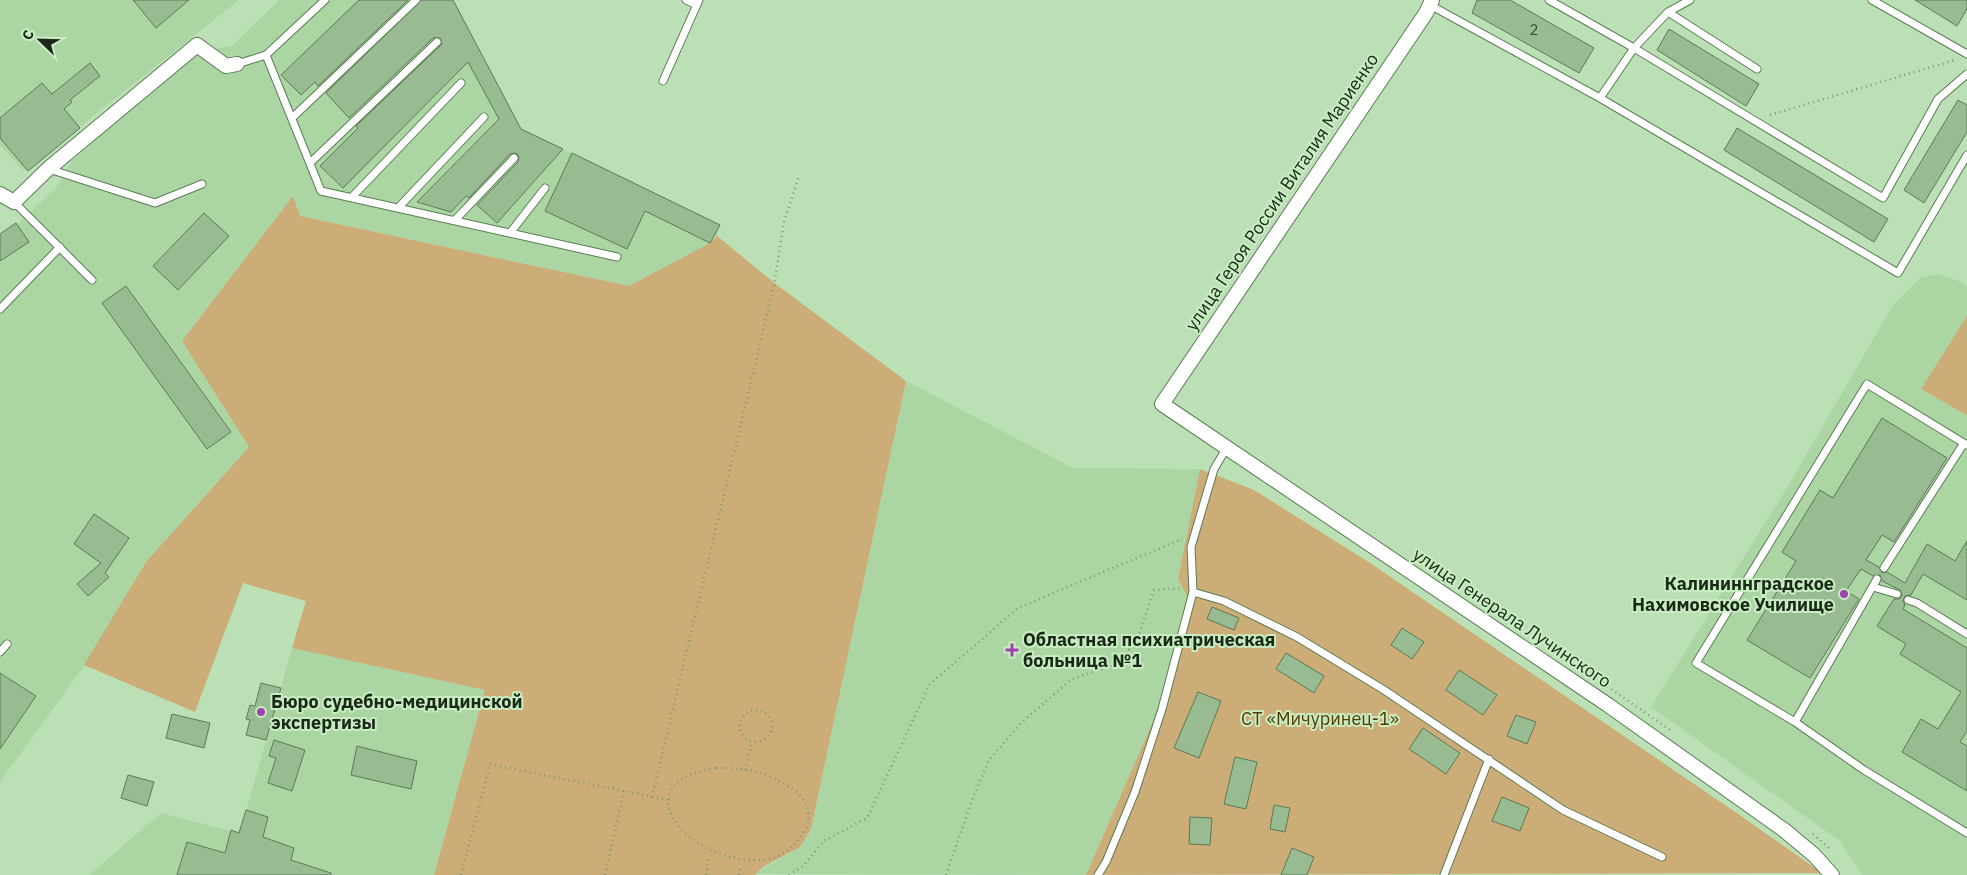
<svg xmlns="http://www.w3.org/2000/svg" width="1967" height="875" viewBox="0 0 1967 875" font-family="'IBM Plex Sans',sans-serif">
<style>
.built{fill:#acd5a4}
.green{fill:#ccac77}
.building{fill:#98bb91;stroke:#5b7b54}
.lines{fill:none;stroke-linecap:round;stroke-linejoin:round}
.lane-casing{stroke:#5b7c55;stroke-width:9}
.street-casing{stroke:#5b7c55;stroke-width:16}
.path{stroke:#7d9878;stroke-width:2.5;stroke-dasharray:1 4;stroke-linecap:butt}
.lane{stroke:#fff;stroke-width:7}
.street{stroke:#fff;stroke-width:14}
.poi-dot{fill:#9c43af;stroke:#c9edc2;stroke-width:2}
.labels{text-anchor:middle;stroke-width:4;stroke-linejoin:round;paint-order:stroke}
.number-label{font-size:15px;fill:#3a4d36}
.street-label{font-size:18px;fill:#1a2817;stroke:#c9edc2}
.poi-label{font-size:18px;font-weight:bold;fill:#1a2817;stroke:#c9edc2;text-anchor:start}
.park-label{font-size:18px;fill:#533900;stroke:#c9edc2}
</style>
<rect width="100%" height="100%" fill="#bce0b5"/>
<path class="built" d="M0 0H239L24 171 0 145Z
M279 0H453L521 129 720 225 717 236 710 243 629 286 300 216 293 196 182 341 249 447 146 562 89 659 0 782V240L55 189 73 160 195 52 232 46Z
M1938 274 1961 282 1967 287V875H1862L1840 841 1651 707 1791 481 1893 305 1920 278Z
M906 381 1073 468 1200 469 1178 579 1187 596 1161 703 1086 875 755 874 800 847 811 829Z
M292 648 485 690 434 875H89L161 813 245 835 243 822Z"/>
<path class="green" d="M293 196 300 216 629 286 710 243 717 236 777 285 906 381 811 829 800 847 763 867 755 875H434L485 690 292 648 306 601 243 583 195 712 84 665 146 562 249 447 182 341Z
M1967 316V415L1921 389Z
M1200 469 1254 490 1370 563 1741 816 1822 873 1086 875 1161 703 1187 596 1178 579Z"/>
<path class="building" d="M133 0H189L156 28Z
M359 0H408L318 86 315 82 301 95 281 75Z
M421 0H453L521 129 563 149 497 223 477 205 518 162 519 157 516 153 510 154 469 198 466 196 451 212 417 202 499 119 468 62 343 188 320 166 358 128 356 126 442 44 440 38H433L349 118 326 93Z
M1477 0H1510L1594 48 1579 73 1472 13Z
M1915 0H1967V9L1957 26Z
M1669 29 1759 84 1746 106 1657 50Z
M90 63 100 76 70 100 72 102 64 109 80 128 28 171 0 138V118L42 83 52 94Z
M1958 100 1967 105V132L1924 203 1904 190Z
M1737 128 1888 219 1874 242 1724 150Z
M572 153 720 225 710 243 645 211 627 249 545 211Z
M204 213 229 236 178 290 153 266Z
M16 223 29 242 0 261V234Z
M126 286 231 432 207 449 102 303Z
M1882 418 1947 458 1894 542 1882 535 1866 560 1879 567 1882 573 1887 572 1905 583 1927 544 1955 561 1967 541V600L1923 574 1911 595 1905 596 1903 601 1905 605 1903 609 1967 648V731L1960 742 1967 746V791L1902 752 1921 719 1938 729 1961 692 1900 654 1906 644 1877 626 1894 599H1899L1902 595 1900 590 1882 581 1880 575 1873 576 1861 569 1846 591 1859 599 1810 678 1747 640 1796 561 1782 552 1820 490 1833 498Z
M94 514 129 538 105 573 109 577 88 596 77 584 101 563 74 544Z
M1212 607 1239 618 1234 630 1207 619Z
M1402 628 1424 642 1412 659 1391 645Z
M1286 653 1324 676 1314 693 1276 669Z
M1459 670 1497 695 1483 715 1446 690Z
M0 673 36 696 0 749Z
M261 683 281 688 266 740 246 735 250 720 246 719 250 705 255 706Z
M1198 692 1221 701 1199 758 1174 748Z
M172 714 210 723 204 748 166 738Z
M1516 715 1536 722 1527 744 1507 736Z
M1423 728 1460 753 1446 774 1409 749Z
M274 740 305 750 292 791 268 783 276 758 269 756Z
M357 746 417 761 411 789 351 775Z
M1235 757 1257 762 1246 809 1224 804Z
M128 775 154 782 147 806 121 798Z
M1502 797 1529 808 1520 831 1492 821Z
M1274 805 1290 808 1285 832 1270 829Z
M246 810 268 817 263 837 294 848 291 860 331 873V875H177L187 842 225 853 231 830 239 833Z
M1190 817 1212 818 1210 845 1189 844Z
M1292 848 1314 857 1307 875H1281Z"/>
<g class="lines">
<defs>
<path id="lane" d="M686 0 697 5
M1549 0 1634 48 1668 12 1690 0
M1872 0 1967 54
M1430 5 1600 98
M1668 12 1757 69
M266 55 321 191 617 257
M237 64 266 55 325 0
M1967 74 1938 99 1883 198 1634 48 1600 98 1898 273 1967 155
M663 81 699 0
M292 118 416 0
M310 163 437 42
M49 169 155 203 202 184
M352 197 461 83
M14 202 92 280
M398 208 484 117
M455 220 514 158
M510 233 545 188
M0 309 60 247
M1884 568 1964 443
M1877 579 1795 722 1864 770 1967 833
M1873 587 1897 594
M1193 592 1191 547 1214 469 1226 449
M1908 600 1917 603 1967 634
M0 652 7 644
M1795 722 1696 663 1867 384 1967 445
M1098 875 1106 862 1135 792 1162 709 1193 592 1224 601 1297 637 1384 690 1563 810 1662 857
M1444 875 1489 759"/>
<path id="street" d="M1432 0 1426 13 1162 404 1608 705 1784 830 1814 855 1832 875
M0 194 14 202 48 169 197 45 226 66 237 64"/>
</defs>
<use href="#lane" class="lane-casing"/>
<use href="#street" class="street-casing"/>
<path class="path" d="M1770 115 1955 60
M1562 655 1673 732
M740 726a16 16 0 1 1 32 0a16 16 0 1 1-32 0Z
M716 768C728 768 739 768 750 770 773 775 821 796 806 828 798 843 789 851 774 858 699 875 612 784 716 768Z
M745 770 752 743
M652 797 774 285 784 222 799 176
M1813 834 1829 848
M461 875 490 764 668 800
M605 875 624 791
M706 875 709 858
M739 875 741 866
M789 875 803 866 824 841 867 818 930 684 1018 608 1182 539
M946 875 972 800 989 760 1023 721 1072 679 1117 664 1137 640 1154 590 1182 588"/>
<use href="#lane" class="lane"/>
<use href="#street" class="street"/>
</g>
<g class="poi-dot">
<circle cx="1844" cy="594" r="5"/>
<path d="M1009.5 642.5h5v5h5v5h-5v5h-5v-5h-5v-5h5z"/>
<circle cx="261" cy="712" r="5"/>
</g>
<g class="labels">
<g class="number-label">
<text x="1534" y="35">2</text>
</g>
<g class="street-label">
<text transform="translate(1282 192) rotate(-56)" y="6">улица Героя России Виталия Мариенко</text>
<text transform="translate(1512 618) rotate(34)" y="6">улица Генерала Лучинского</text>
</g>
<g class="poi-label">
<text x="1834" y="590" text-anchor="end">Калининнградское<tspan x="1834" dy="21">Нахимовское Училище</tspan></text>
<text x="1023" y="646">Областная психиатрическая<tspan x="1023" dy="21">больница №1</tspan></text>
<text x="271" y="708">Бюро судебно-медицинской<tspan x="271" dy="21">экспертизы</tspan></text>
</g>
<g class="park-label">
<text x="1320" y="725">СТ «Мичуринец-1»</text>
</g>
</g>
<g transform="translate(40 40) rotate(293)" stroke="#c9edc2" stroke-width="4" paint-order="stroke">
<path d="M0-4L9 19L0 12L-9 19Z" fill="#1a2817"/>
<text y="-8" font-size="14" font-weight="bold" text-anchor="middle" fill="#1a2817">С</text>
</g>
</svg>
